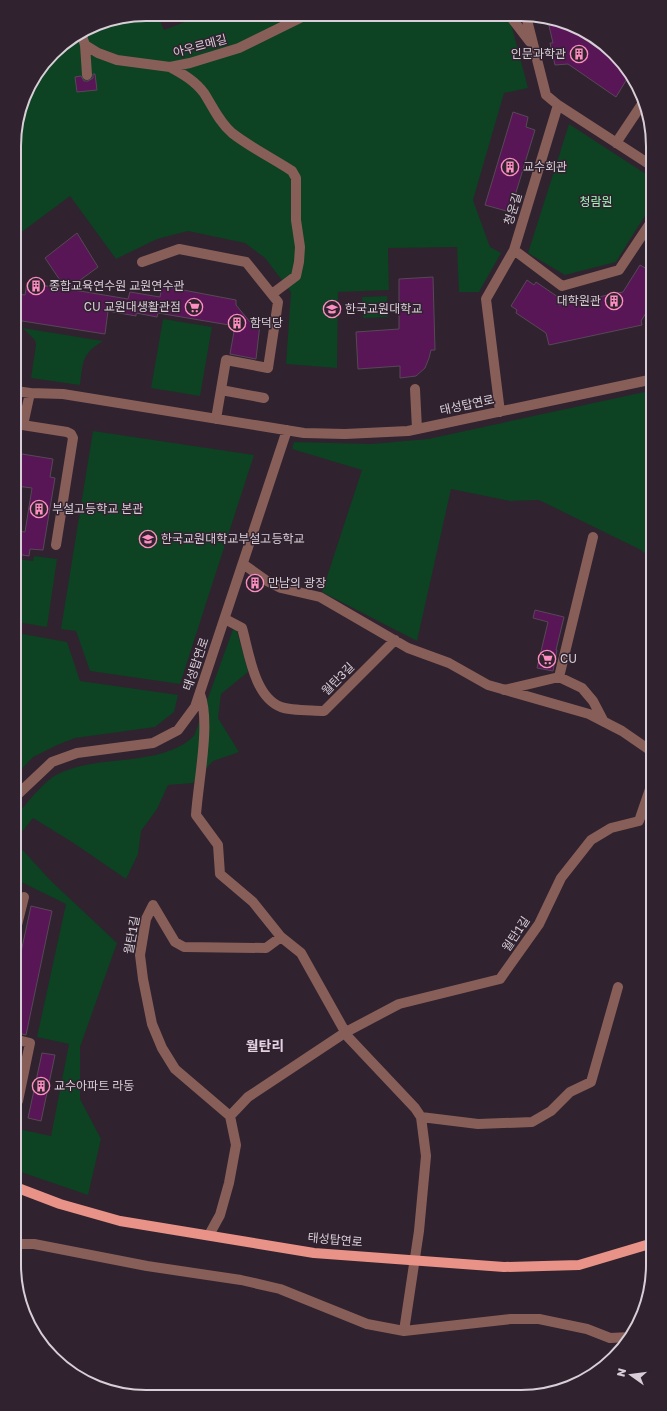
<svg xmlns="http://www.w3.org/2000/svg" width="667" height="1411" viewBox="0 0 667 1411" font-family="'Golos Text','Noto Sans KR',sans-serif">
<style>
.green{fill:#0d4222}
.building{fill:#581657;stroke:#574856}
.lines{fill:none;stroke-linecap:round;stroke-linejoin:round}
.minor{stroke:#885e58;stroke-width:10}
.major{stroke:#e99287;stroke-width:10}
.labels{text-anchor:middle;stroke-width:3;stroke-linejoin:round;paint-order:stroke}
.street-label{font-size:12px;fill:#d7ced7;stroke:#30222f}
.poi-label{font-size:12px;fill:#d7ced7;stroke:#30222f;text-anchor:start}
.park-label{font-size:12px;fill:#a0fbba;stroke:#30222f}
.quarter-label{font-size:14px;font-weight:bold;fill:#e3d0e1;stroke:#30222f}
.rim{fill:none;stroke:#d7ced7;stroke-width:2}
</style>
<rect width="100%" height="100%" fill="#30222f"/>
<path class="green" d="M146 14H157L164 30 205 14 509 16 528 88 504 93 473 200 490 247 501 253 479 292H459L457 247 388 248 389 290 338 292 337 368 286 364 291 292 265 258 245 243 188 231 157 239 116 259 70 196 15 237V129L28 87 59 47 96 24Z
M569 124 649 176V209L616 262 565 275 528 253Z
M387 296 388 317 363 318 362 297Z
M163 319 212 327 200 396 151 388Z
M23 328 103 341C81 354 83 363 80 385L31 378 36 345 35 340Z
M649 391 650 558 641 550 539 500 510 501 451 489 417 641 322 592 362 470 292 449 294 442 371 444 428 439Z
M93 431 254 455 180 684 90 671 76 631 61 629Z
M34 556 57 559 47 627 17 622 16 559 33 561Z
M235 624 248 672 221 694 218 718 239 752 213 761 193 783 168 785 157 809 141 831 138 854 126 879 72 842 33 818 17 838V815C26 804 46 779 58 774 97 755 144 766 182 745 186 743 190 739 194 736Z
M17 633 67 642 80 681 178 695 174 712 155 727 75 738 57 745 33 757 17 774Z
M17 844 50 880 117 943 80 1047V1099L101 1139 88 1195 18 1171V1129L51 1136 69 1044 37 1037 66 904 17 880Z"/>
<path class="building" d="M547 17 583 35 584 39 624 66 630 74 616 97 568 64 555 65 550 43H553Z
M93 74H95L97 90 77 92 75 77 81 76 84 81H88L93 78Z
M513 112 528 117 526 127 535 130 510 212 485 205Z
M77 233 98 267 68 289 128 299 130 292 160 297 162 286 236 300V305L250 322 260 324 256 359 230 354 235 326 158 313 157 317 136 313V316L108 311 105 334 16 320V304L17 294 25 295 27 283 66 289 45 258Z
M640 265 649 270V308L641 321 642 325 549 345 546 333 516 313 517 310 511 306 527 280 534 285 536 282 558 297 559 305 623 292Z
M433 277 435 350H431L429 358 425 368 416 376 400 378V366L358 369 356 332 399 329V279Z
M16 453 53 459 50 477 55 478 43 550 30 549 29 556 16 554V531L25 532 32 488 16 486Z
M535 610 564 617 556 650H557L553 671 537 668 548 622 533 618Z
M31 906 52 911 26 1035 18 1033V966Z
M42 1053 55 1055 41 1121 28 1118Z"/>
<g class="lines">
<path class="minor" d="M510 16 530 42
M526 16 546 95 558 105 649 164
M81 33 85 45 98 53 117 60 170 67 190 63 239 48 306 15
M85 45 87 75
M170 67C183 74 195 81 204 93 213 107 219 122 232 133 250 147 272 158 292 171L296 178V220L300 247 299 262 296 276 272 294
M648 111V112
M616 143 644 101
M514 250 562 286 619 270 649 225
M142 262 179 249 246 262 278 302 268 368 226 360 216 419
M415 389 417 429
M221 390 264 398
M16 391 30 393 63 394 304 433 345 434 408 431 649 380
M500 412 486 299 514 250 558 105
M16 424 67 432 71 434 73 438 56 545
M23 425 30 393
M593 537 559 677 582 688 593 701 604 722
M243 564 267 581 281 588 320 597 408 648 449 663 488 685 589 714 622 731 651 751
M225 619 242 628C249 652 254 697 281 707 291 711 312 710 324 711L395 640
M504 690 559 677
M17 795 52 762 77 753 153 743 178 730 195 707 287 430
M17 925 24 897
M18 1040 30 1043 18 1101
M230 1116 248 1097 346 1032 399 1004 500 979 539 924 561 878 591 840 611 828 639 821 651 786
M421 1117 478 1124 532 1122 551 1111 570 1092 591 1082 618 987
M209 1235 220 1215 229 1183 236 1145 230 1116 175 1069 162 1048 152 1024 143 979 140 955 146 919 153 905 175 942 184 947 266 948 281 937
M18 1244H34L147 1266 241 1280 280 1289 367 1324 404 1331 419 1231 426 1156 421 1117 415 1108 348 1037 301 953 281 937 253 902 220 874 218 845 196 815C198 782 211 723 200 694
M404 1331 511 1319H539L587 1329 610 1338 630 1337"/>
<path class="major" d="M18 1188 60 1204 120 1221 314 1253 504 1267 579 1265 653 1243"/>
</g>
<defs>
<symbol id="building-ring" viewBox="-11 -11 22 22"><circle r="9.5" fill="#30222f" stroke="#fd8ec0" stroke-width="1.5"/><path d="M-4-6H4V6H1V3H-1V6H-4ZM-2.5-4.3h1.7v1.8h-1.7ZM.8-4.3h1.7v1.8H.8ZM-2.5-1h1.7V.8h-1.7ZM.8-1h1.7V.8H.8Z" fill="#fd8ec0"/></symbol>
<symbol id="supermarket-ring" viewBox="-11 -11 22 22"><circle r="9.5" fill="#30222f" stroke="#fd8ec0" stroke-width="1.5"/><path d="M-6-5.5h2.5l.6 2H6L4.5 2H-2.5L-4.4-4H-6ZM-1.5 3.2a1.3 1.3 0 1 0 .1 0ZM3 3.2a1.3 1.3 0 1 0 .1 0Z" fill="#fd8ec0"/></symbol>
<symbol id="university-ring" viewBox="-11 -11 22 22"><circle r="9.5" fill="#30222f" stroke="#fd8ec0" stroke-width="1.5"/><path d="M0-5L7-2L0 1L-7-2ZM-4 1L0 2.5L4 1V4Q0 6-4 4Z" fill="#fd8ec0"/></symbol>
<symbol id="school-ring" viewBox="-11 -11 22 22"><circle r="9.5" fill="#30222f" stroke="#fd8ec0" stroke-width="1.5"/><path d="M0-5L7-2L0 1L-7-2ZM-4 1L0 2.5L4 1V4Q0 6-4 4Z" fill="#fd8ec0"/></symbol>
</defs>
<g fill-rule="evenodd">
<use href="#building-ring" x="569" y="44" width="20" height="20"/>
<use href="#building-ring" x="500" y="157" width="20" height="20"/>
<use href="#building-ring" x="26" y="276" width="20" height="20"/>
<use href="#building-ring" x="604" y="291" width="20" height="20"/>
<use href="#supermarket-ring" x="184" y="297" width="20" height="20"/>
<use href="#university-ring" x="322" y="299" width="20" height="20"/>
<use href="#building-ring" x="227" y="313" width="20" height="20"/>
<use href="#building-ring" x="29" y="499" width="20" height="20"/>
<use href="#school-ring" x="138" y="529" width="20" height="20"/>
<use href="#building-ring" x="245" y="573" width="20" height="20"/>
<use href="#supermarket-ring" x="537" y="649" width="20" height="20"/>
<use href="#building-ring" x="31" y="1076" width="20" height="20"/>
</g>
<g class="labels">
<g class="street-label">
<text transform="translate(200 46) rotate(-15)" y="4">아우르메길</text>
<text transform="translate(513 209) rotate(-73)" y="4">청운길</text>
<text transform="translate(467 405) rotate(-12)" y="4">태성탑연로</text>
<text transform="translate(196 664) rotate(-71)" y="4">태성탑연로</text>
<text transform="translate(338 679) rotate(-45)" y="4">월탄3길</text>
<text transform="translate(516 934) rotate(-56)" y="4">월탄1길</text>
<text transform="translate(132 935) rotate(-80)" y="4">월탄1길</text>
<text transform="translate(335 1240) rotate(5)" y="4">태성탑연로</text>
</g>
<g class="poi-label">
<text x="566" y="58" text-anchor="end">인문과학관</text>
<text x="523" y="171">교수회관</text>
<text x="49" y="290">종합교육연수원 교원연수관</text>
<text x="601" y="305" text-anchor="end">대학원관</text>
<text x="181" y="311" text-anchor="end">CU 교원대생활관점</text>
<text x="345" y="313">한국교원대학교</text>
<text x="250" y="327">함덕당</text>
<text x="52" y="513">부설고등학교 본관</text>
<text x="161" y="543">한국교원대학교부설고등학교</text>
<text x="268" y="587">만남의 광장</text>
<text x="560" y="663">CU</text>
<text x="54" y="1090">교수아파트 라동</text>
</g>
<g class="park-label">
<text x="596" y="206">청람원</text>
</g>
<g class="quarter-label">
<text x="265" y="1051">월탄리</text>
</g>
</g>
<path d="M0 0H667V1411H0ZM146 21H521A125 125 0 0 1 646 146V1265A125 125 0 0 1 521 1390H146A125 125 0 0 1 21 1265V146A125 125 0 0 1 146 21Z" fill="#30222f" fill-rule="evenodd"/>
<path class="rim" d="M146 21H521A125 125 0 0 1 646 146V1265A125 125 0 0 1 521 1390H146A125 125 0 0 1 21 1265V146A125 125 0 0 1 146 21Z"/>
<g transform="translate(631 1375) rotate(284)" stroke="#30222f" stroke-width="3" paint-order="stroke">
<path d="M0-3L7 15L0 10L-7 15Z" fill="#d7ced7"/>
<text y="-6" font-size="11" font-weight="bold" text-anchor="middle" fill="#d7ced7">N</text>
</g>
</svg>
